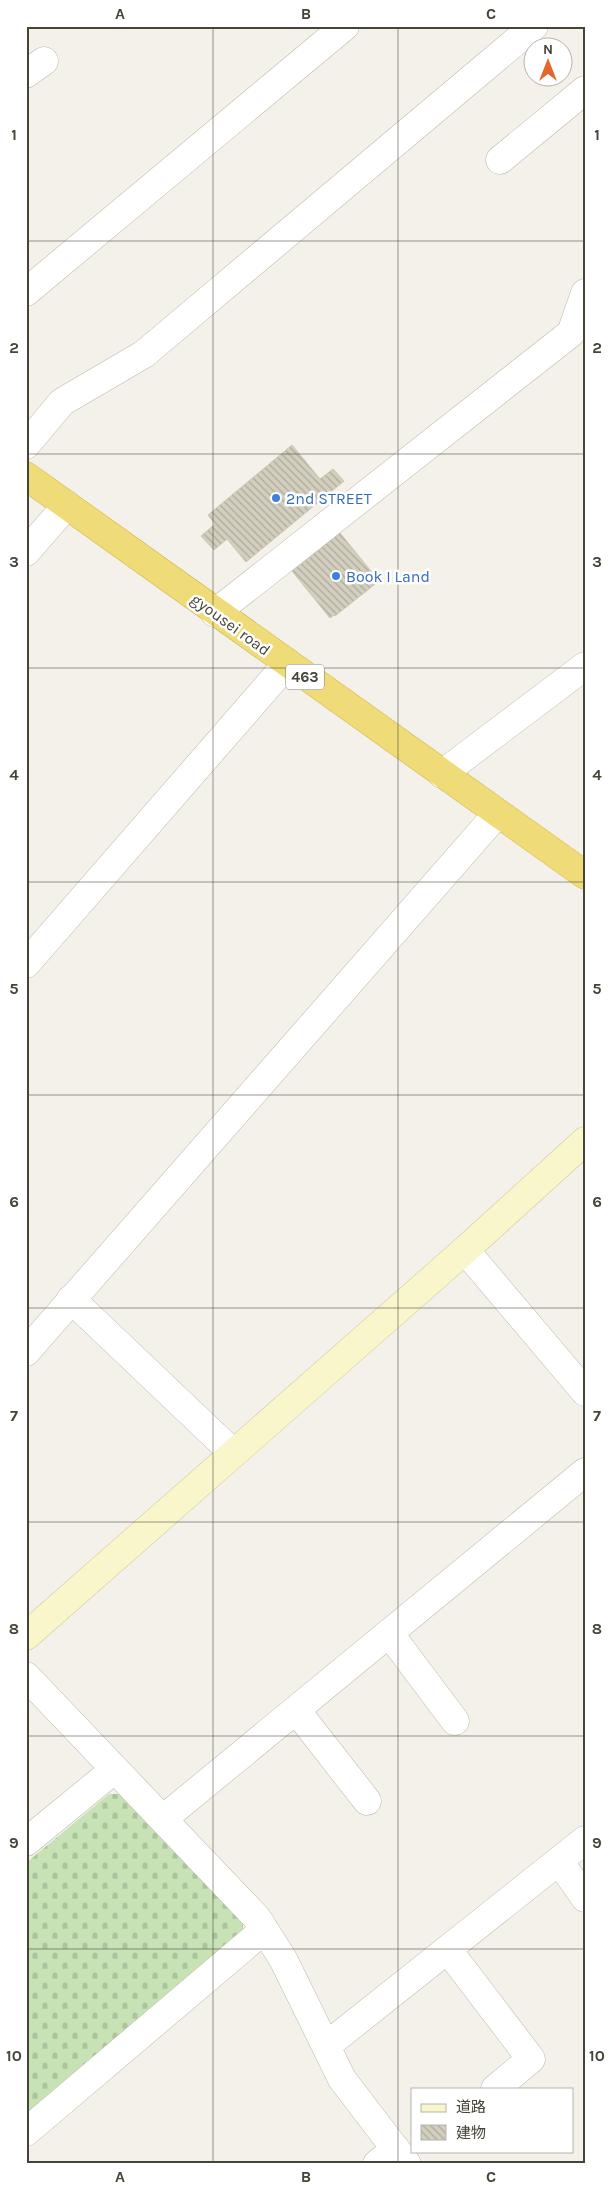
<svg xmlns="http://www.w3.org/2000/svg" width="611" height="2190" viewBox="0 0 611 2190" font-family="Karla,'Noto Sans JP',sans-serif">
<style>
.cemetery{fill:url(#cemetery-stones)}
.building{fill:url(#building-back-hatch);stroke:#cdc7b3}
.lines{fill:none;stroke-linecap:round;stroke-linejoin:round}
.street-casing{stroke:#bdbaac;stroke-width:29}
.secondary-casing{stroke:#cec99d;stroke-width:29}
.highway-casing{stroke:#ceb348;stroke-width:29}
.street{stroke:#fff;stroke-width:28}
.secondary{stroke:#f9f6cc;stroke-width:28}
.highway{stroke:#efdb77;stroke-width:28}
.grid{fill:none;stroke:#464338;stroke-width:1;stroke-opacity:0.55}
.shop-dot{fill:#3f7fe0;stroke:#fff;stroke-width:2}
.labels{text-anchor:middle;stroke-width:5;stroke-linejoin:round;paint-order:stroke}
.shield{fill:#fff;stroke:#7e7b74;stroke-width:1}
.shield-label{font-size:15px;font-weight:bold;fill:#464338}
.shop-label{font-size:16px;fill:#366cbe;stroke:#fff;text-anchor:start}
.street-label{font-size:16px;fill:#464338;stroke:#fff}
.neatline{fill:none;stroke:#464338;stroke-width:2}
.grid-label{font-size:16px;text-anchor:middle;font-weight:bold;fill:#464338}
</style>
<defs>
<pattern id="cemetery-stones" width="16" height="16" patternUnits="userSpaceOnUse" patternTransform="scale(1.25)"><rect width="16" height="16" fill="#c7e3b6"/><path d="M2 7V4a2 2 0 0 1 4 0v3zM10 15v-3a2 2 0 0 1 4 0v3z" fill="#acc49d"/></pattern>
<pattern id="building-back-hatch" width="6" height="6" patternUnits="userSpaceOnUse" patternTransform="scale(1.25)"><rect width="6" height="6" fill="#d3cfbf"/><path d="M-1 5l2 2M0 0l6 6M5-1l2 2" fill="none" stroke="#adaa9c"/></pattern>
</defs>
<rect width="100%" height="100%" fill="#f3f1e9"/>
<path class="cemetery" d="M109 1794H124L243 1919V1935L26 2114V1863Z"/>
<path class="building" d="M292 445 320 479 333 469 344 481 246 562 227 539 214 550 201 536 215 524 208 515Z
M340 533 379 581 335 616 334 615 330 618 292 571Z"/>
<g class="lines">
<defs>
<path id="street" d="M26 74 44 61
M500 160 585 90
M26 292 345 26
M26 445 62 402 144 354 534 26
M26 552 67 505
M215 613 571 333 585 293
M442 774 585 666
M26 964 287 664
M465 1250 585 1392
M71 1299 233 1453
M26 1352 497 814
M389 1633 455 1721
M26 1676 257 1918 283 1959 342 2079 407 2164
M296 1710 367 1801
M163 1819 585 1472
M26 1842 115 1769
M559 1861 585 1898
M448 1950 531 2059 495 2089
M326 2046 585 1840
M26 2132 264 1930
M377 2164 396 2149"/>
<path id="secondary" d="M26 1636 465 1250 585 1141"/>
<path id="highway" d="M26 476 585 875"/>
</defs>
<use href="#street" class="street-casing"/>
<use href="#secondary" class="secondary-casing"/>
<use href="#highway" class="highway-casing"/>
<use href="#street" class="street"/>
<use href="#secondary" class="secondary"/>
<use href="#highway" class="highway"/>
</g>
<path class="grid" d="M213 26V2164M398 26V2164M26 241H585M26 454H585M26 668H585M26 882H585M26 1095H585M26 1308H585M26 1522H585M26 1736H585M26 1949H585"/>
<g class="shop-dot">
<circle cx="276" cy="498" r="5"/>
<circle cx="336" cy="576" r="5"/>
</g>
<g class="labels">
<rect class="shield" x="286" y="664.5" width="38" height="25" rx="4"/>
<g class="shield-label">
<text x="305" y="682">463</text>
</g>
<g class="shop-label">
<text x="286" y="504">2nd STREET</text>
<text x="346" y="582">Book I Land</text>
</g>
<g class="street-label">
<text transform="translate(231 624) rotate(36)" y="6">gyousei road</text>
</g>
</g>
<rect width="611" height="2190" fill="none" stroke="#ffffff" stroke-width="55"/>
<rect x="411" y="2088" width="162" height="65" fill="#ffffff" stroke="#b5b4af"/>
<rect x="421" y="2104" width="25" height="8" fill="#f9f6cc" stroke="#b5b4af"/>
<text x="456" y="2112" font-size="15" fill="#464338">道路</text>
<rect x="421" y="2125" width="25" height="15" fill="url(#building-back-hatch)" stroke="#b5b4af"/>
<text x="456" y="2138" font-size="15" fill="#464338">建物</text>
<g transform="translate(548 62)"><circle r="24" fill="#ffffff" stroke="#b5b4af"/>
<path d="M0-4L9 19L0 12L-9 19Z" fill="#e4682e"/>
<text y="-8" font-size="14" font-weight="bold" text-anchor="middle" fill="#464338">N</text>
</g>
<rect x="28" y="28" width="556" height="2134" class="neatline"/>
<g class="grid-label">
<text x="120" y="19">A</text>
<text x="306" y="19">B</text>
<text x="491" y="19">C</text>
<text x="14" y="140">1</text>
<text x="597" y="140">1</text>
<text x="14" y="353">2</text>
<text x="597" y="353">2</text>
<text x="14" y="567">3</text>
<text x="597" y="567">3</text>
<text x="14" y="780">4</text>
<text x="597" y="780">4</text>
<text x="14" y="994">5</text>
<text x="597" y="994">5</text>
<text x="14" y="1207">6</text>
<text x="597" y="1207">6</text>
<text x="14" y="1421">7</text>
<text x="597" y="1421">7</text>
<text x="14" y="1634">8</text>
<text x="597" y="1634">8</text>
<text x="14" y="1848">9</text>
<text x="597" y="1848">9</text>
<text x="14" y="2061">10</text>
<text x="597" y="2061">10</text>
<text x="120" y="2182">A</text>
<text x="306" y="2182">B</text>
<text x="491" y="2182">C</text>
</g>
</svg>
